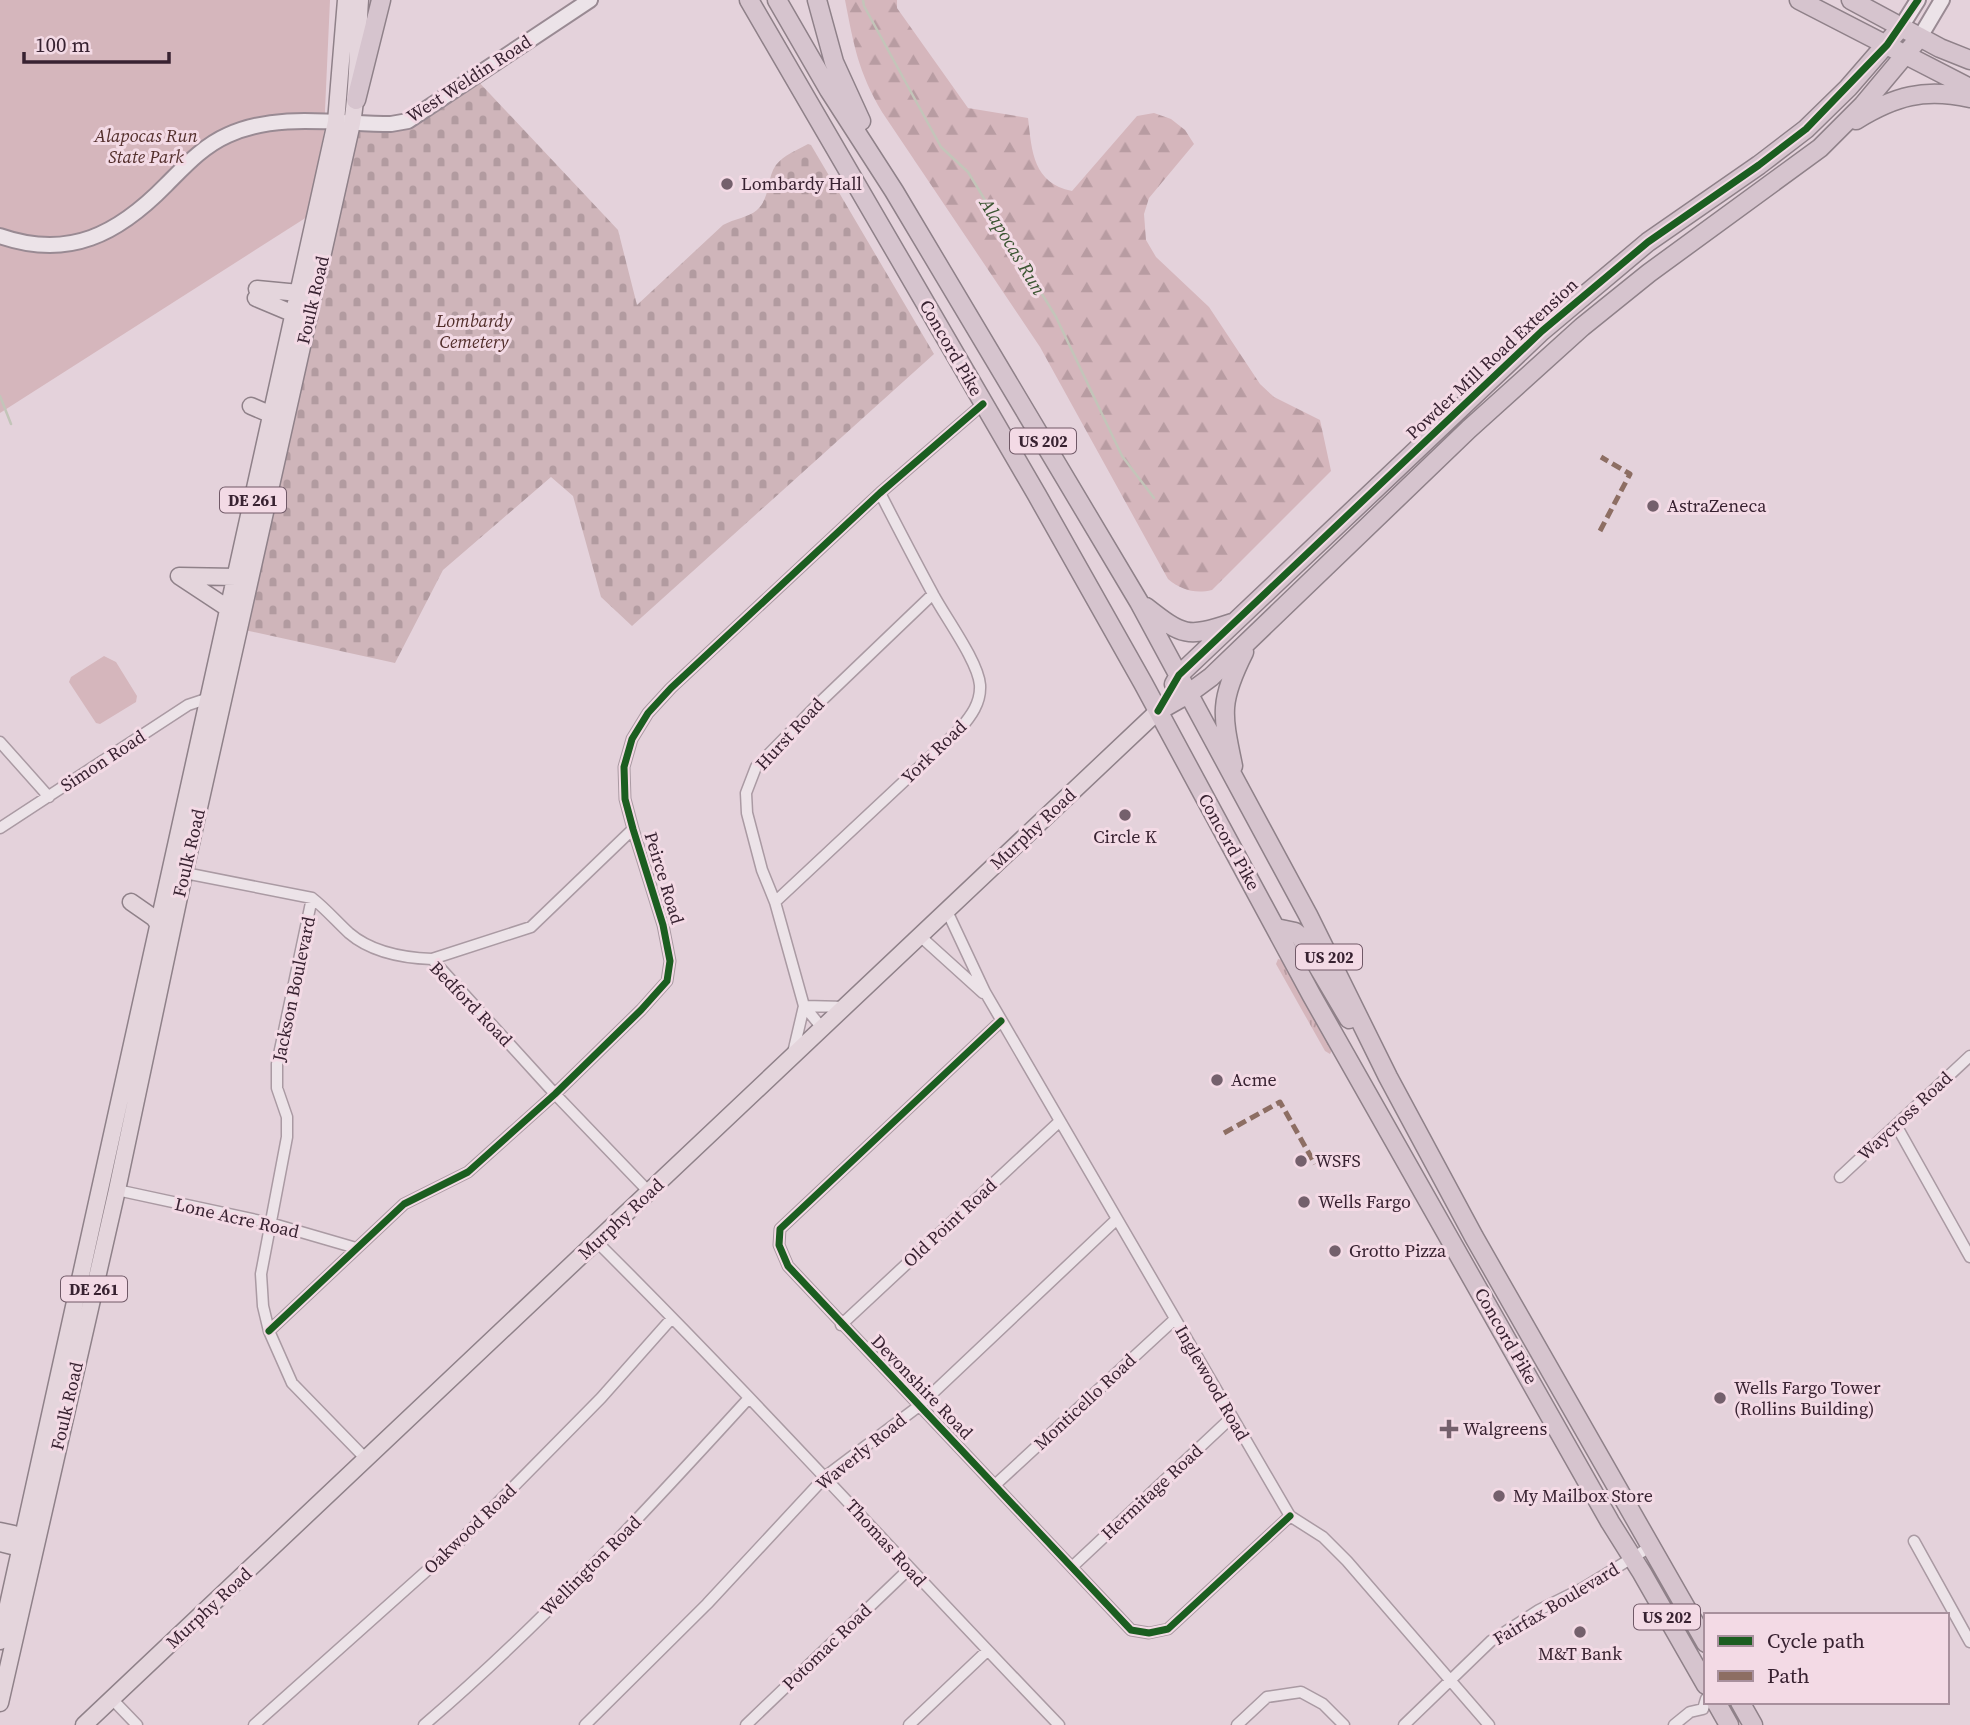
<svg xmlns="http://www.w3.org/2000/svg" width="1970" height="1725" viewBox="0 0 1970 1725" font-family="'Source Serif 4',serif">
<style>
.grass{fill:url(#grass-tufts)}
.forest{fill:url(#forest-firs)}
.cemetery{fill:url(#cemetery-stones)}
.green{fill:#d5b6bc}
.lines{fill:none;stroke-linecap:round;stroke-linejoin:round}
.stream{stroke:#c3c5b9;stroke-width:2.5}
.street-casing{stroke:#aa9aa3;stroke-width:13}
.secondary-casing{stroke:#998a93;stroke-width:18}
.primary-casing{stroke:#8f8189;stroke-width:19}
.highway-casing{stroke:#8f8189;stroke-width:21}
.street{stroke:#ece3e8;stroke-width:10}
.secondary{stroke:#ece3e8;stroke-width:14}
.primary{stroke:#e4d5dc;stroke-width:16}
.highway{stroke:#d6c4ce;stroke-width:18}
.quiet{stroke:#8d6e63;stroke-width:5;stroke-dasharray:10 5;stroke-linecap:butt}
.cycleway-casing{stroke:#f3dae5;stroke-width:11}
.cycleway{stroke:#1b5e20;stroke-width:7}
.poi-dot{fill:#74606c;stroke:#f3dae5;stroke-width:2.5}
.labels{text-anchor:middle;stroke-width:6;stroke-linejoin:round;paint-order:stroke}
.shield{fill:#f3dae5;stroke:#705967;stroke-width:2}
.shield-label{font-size:16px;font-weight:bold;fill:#382231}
.street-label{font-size:18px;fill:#382231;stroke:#f3dae5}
.park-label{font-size:18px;font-style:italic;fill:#522e2b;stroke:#f3dae5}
.poi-label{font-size:18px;fill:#382231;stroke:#f3dae5;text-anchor:start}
.water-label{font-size:19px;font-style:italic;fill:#3c5633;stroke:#f3dae5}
</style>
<defs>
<pattern id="grass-tufts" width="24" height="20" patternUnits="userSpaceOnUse" patternTransform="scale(1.75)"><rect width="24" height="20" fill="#d5b6bc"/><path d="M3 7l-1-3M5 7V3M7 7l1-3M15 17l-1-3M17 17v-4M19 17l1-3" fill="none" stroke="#b89ca2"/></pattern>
<pattern id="forest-firs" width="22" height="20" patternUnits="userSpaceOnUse" patternTransform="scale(1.75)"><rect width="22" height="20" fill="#d5b6bc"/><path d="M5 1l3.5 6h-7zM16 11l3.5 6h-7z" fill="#b89ca2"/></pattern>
<pattern id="cemetery-stones" width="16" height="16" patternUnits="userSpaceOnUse" patternTransform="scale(1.75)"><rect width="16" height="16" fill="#cfb5ba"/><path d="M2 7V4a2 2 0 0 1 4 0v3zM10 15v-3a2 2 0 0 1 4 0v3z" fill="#b29ba0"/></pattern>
</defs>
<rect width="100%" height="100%" fill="#e4d2db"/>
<path class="grass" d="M1278 959 1282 960 1332 1050 1330 1054 1325 1051 1276 964Z"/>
<path class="forest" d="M845 0H897V8L968 108 1028 118C1032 152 1033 183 1072 191L1137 116 1154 113 1171 119 1185 130 1194 144 1149 198 1144 214 1146 240 1156 257 1209 307 1260 384 1274 397 1320 420 1331 471 1212 590C1195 594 1181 590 1168 579L1040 347 882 112C858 71 854 46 845 0Z"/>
<path class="cemetery" d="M475 78 618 230 637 305 723 225C734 219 749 217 757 210 771 197 766 179 776 165 784 155 797 150 808 144L811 145 934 354 632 626 601 597 573 496 551 477 443 570 395 663 240 629 352 123 391 124Z"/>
<path class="green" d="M0 0H330L324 132 307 217 0 413Z
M104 656 116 662 137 696 136 702 100 724 96 723 69 682 71 677Z"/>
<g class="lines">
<path class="stream" d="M863 0 864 6 941 147 968 172 1056 317 1122 456 1154 498
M0 396 11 424"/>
<defs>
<path id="street" d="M0 742 49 797
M0 828 188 705 209 698
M180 874 185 873 312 898C326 909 336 921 349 933 371 952 404 958 432 959L555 1094 649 1192
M312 898 277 1064V1088L287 1117V1137L261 1274 263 1306 269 1331 292 1383 366 1459
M775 902 960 729C971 716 981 703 980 685 978 661 945 617 933 594 915 561 897 526 880 493
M947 911 985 992 1290 1516 1323 1537 1347 1561 1489 1725
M920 936 983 993
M432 959 531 927 633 829
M804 1006 846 1007
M1001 1021 780 1229 779 1245 788 1266 1131 1630 1149 1633 1168 1629 1290 1516
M823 1029 804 1006 775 902 762 870 747 813 746 793 756 767 816 706 933 594
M793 1053 804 1006
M1896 1125 1970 1257
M1840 1177 1970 1056
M117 1190 270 1223 356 1248
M597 1242C755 1399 904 1564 1059 1725
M841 1325 1060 1121
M269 1331 404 1204 468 1172 555 1094 641 1010 667 981 670 961 663 925 633 829 625 799 624 767 632 739 648 713 671 688 880 493 983 404
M995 1485 1175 1319
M1914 1541 1970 1642
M1072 1567 1232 1417
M112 1699 137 1725
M254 1725 460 1541 601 1398 672 1318
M424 1725C541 1625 645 1512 749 1398
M585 1725 707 1604 826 1476 919 1406 1117 1219
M746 1725 909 1569
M909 1725 987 1651
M1237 1725 1267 1697 1301 1692 1323 1704 1344 1725
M1404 1725 1491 1641 1539 1610 1583 1588 1650 1547
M1674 1725 1690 1712 1703 1709 1706 1699"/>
<path id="secondary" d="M1901 27 1918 0
M1920 37 1942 0
M0 236C69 260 118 234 166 185 185 166 203 146 228 135 278 112 338 124 391 124L408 121 590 0"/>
<path id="primary" d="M257 289 299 293
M256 298 294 314
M251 406 272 415
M179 576 229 609
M179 576 236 577
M131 902 154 918 159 925
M0 1531 14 1534 19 1542
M0 1543 12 1546 19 1542 28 1543
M0 1641 336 122 346 0
M0 1703 117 1190 179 897 352 123C359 84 357 41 360 0
M84 1725 1158 711"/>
<path id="highway" d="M749 0 1037 495 1143 683 1312 996 1610 1522 1642 1573 1706 1685
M777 0 829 90 894 191 1139 602 1308 915 1388 1077 1474 1237 1706 1643
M817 0 834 62 861 121
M1799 0 1970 88
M1851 0 1940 48 1970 60
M356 100 381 0
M1856 120C1895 96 1924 88 1970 98
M1146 607C1183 636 1187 638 1232 623
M1174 684 1179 675 1542 331 1648 242 1759 165 1806 129 1848 88 1901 27
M1158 711 1188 694 1211 677 1469 429 1582 327 1649 273 1820 148 1863 105 1920 37
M1233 766C1222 713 1219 702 1244 652
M1276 928 1295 932 1300 936 1349 1019
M1716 1702 1729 1725
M1740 1702 1753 1725"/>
</defs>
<use href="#street" class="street-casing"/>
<use href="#secondary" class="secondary-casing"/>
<use href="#primary" class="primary-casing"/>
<use href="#highway" class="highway-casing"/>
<use href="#street" class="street"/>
<use href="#secondary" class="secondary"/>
<use href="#primary" class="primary"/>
<use href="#highway" class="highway"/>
<path class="quiet" d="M1600 531 1630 474 1601 457
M1224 1133 1280 1102 1315 1164"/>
<defs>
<path id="cycleway" d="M1158 711 1179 675 1542 331 1648 242 1759 165 1806 129 1887 45 1918 0
M1001 1021 780 1229 779 1245 788 1266 1131 1630 1149 1633 1168 1629 1290 1516
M269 1331 404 1204 468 1172 555 1094 641 1010 667 981 670 961 663 925 633 829 625 799 624 767 632 739 648 713 671 688 880 493 983 404"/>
</defs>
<use href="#cycleway" class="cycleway-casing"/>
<use href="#cycleway" class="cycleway"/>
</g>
<g class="poi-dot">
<circle cx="727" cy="184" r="7"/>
<circle cx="1653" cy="506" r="7"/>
<circle cx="1125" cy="815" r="7"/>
<circle cx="1217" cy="1080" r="7"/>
<circle cx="1301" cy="1161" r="7"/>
<circle cx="1304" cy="1202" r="7"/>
<circle cx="1335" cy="1251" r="7"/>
<circle cx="1720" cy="1398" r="7"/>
<path d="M1445.5 1418.5h7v7h7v7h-7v7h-7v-7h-7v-7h7z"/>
<circle cx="1499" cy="1496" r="7"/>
<circle cx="1580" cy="1632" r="7"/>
</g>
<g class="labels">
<g class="shield">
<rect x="1010" y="428.5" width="66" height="25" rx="5"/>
<rect x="220" y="487.5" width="66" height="25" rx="5"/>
<rect x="1296" y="944.5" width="66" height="25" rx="5"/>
<rect x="61" y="1276.5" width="66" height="25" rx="5"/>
<rect x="1634" y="1604.5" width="66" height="25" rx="5"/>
</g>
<g class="shield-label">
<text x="1043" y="447">US 202</text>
<text x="253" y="506">DE 261</text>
<text x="1329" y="963">US 202</text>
<text x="94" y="1295">DE 261</text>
<text x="1667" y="1623">US 202</text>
</g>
<g class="street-label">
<text transform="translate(469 79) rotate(-33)" y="6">West Weldin Road</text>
<text transform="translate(313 300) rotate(-77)" y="6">Foulk Road</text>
<text transform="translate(951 348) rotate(60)" y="6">Concord Pike</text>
<text transform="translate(1492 359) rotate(-43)" y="6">Powder Mill Road Extension</text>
<text transform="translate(790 734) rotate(-47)" y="6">Hurst Road</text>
<text transform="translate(934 752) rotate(-44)" y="6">York Road</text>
<text transform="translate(103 761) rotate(-33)" y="6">Simon Road</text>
<text transform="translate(1033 829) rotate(-43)" y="6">Murphy Road</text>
<text transform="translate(1229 842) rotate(61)" y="6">Concord Pike</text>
<text transform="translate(189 853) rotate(-77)" y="6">Foulk Road</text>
<text transform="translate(664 878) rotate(73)" y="6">Peirce Road</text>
<text transform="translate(294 989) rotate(-78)" y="6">Jackson Boulevard</text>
<text transform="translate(471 1004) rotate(46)" y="6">Bedford Road</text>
<text transform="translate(1905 1116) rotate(-43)" y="6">Waycross Road</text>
<text transform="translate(237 1218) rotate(13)" y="6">Lone Acre Road</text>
<text transform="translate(621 1219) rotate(-43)" y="6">Murphy Road</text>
<text transform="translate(950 1223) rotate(-43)" y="6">Old Point Road</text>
<text transform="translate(1506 1336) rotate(60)" y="6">Concord Pike</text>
<text transform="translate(1212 1383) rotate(60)" y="6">Inglewood Road</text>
<text transform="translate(922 1387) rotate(46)" y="6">Devonshire Road</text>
<text transform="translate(1085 1402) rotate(-43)" y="6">Monticello Road</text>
<text transform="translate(67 1406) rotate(-77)" y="6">Foulk Road</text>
<text transform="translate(861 1452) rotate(-39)" y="6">Waverly Road</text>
<text transform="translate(1152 1492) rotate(-43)" y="6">Hermitage Road</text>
<text transform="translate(470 1529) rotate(-44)" y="6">Oakwood Road</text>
<text transform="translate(886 1543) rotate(48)" y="6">Thomas Road</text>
<text transform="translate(591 1566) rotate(-45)" y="6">Wellington Road</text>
<text transform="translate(1556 1604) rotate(-31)" y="6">Fairfax Boulevard</text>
<text transform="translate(209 1608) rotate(-43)" y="6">Murphy Road</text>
<text transform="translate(827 1647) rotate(-44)" y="6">Potomac Road</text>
</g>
<g class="park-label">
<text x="146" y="142">Alapocas Run<tspan x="146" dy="21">State Park</tspan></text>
<text x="474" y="327">Lombardy<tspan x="474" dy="21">Cemetery</tspan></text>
</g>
<g class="poi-label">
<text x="741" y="190">Lombardy Hall</text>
<text x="1667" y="512">AstraZeneca</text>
<text x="1125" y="843" text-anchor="middle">Circle K</text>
<text x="1231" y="1086">Acme</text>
<text x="1315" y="1167">WSFS</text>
<text x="1318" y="1208">Wells Fargo</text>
<text x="1349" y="1257">Grotto Pizza</text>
<text x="1734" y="1394">Wells Fargo Tower<tspan x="1734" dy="21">(Rollins Building)</tspan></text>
<text x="1463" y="1435">Walgreens</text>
<text x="1513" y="1502">My Mailbox Store</text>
<text x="1580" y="1660" text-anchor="middle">M&amp;T Bank</text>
</g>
<g class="water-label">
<text transform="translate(1013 246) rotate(59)" y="7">Alapocas Run</text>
</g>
</g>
<rect x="1704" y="1613" width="245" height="91" fill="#f3dae5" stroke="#a8909d" stroke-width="2"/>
<rect x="1718" y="1636" width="35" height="10" fill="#1b5e20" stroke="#a8909d" stroke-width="2"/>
<text x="1767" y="1648" font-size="21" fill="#382231">Cycle path</text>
<rect x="1718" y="1671" width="35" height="10" fill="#8d6e63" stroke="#a8909d" stroke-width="2"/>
<text x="1767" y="1683" font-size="21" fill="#382231">Path</text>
<path d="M24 52v10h145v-10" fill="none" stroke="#382231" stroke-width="3.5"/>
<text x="35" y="52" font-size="21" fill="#382231" stroke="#f3dae5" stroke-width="5" paint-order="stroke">100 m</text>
</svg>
